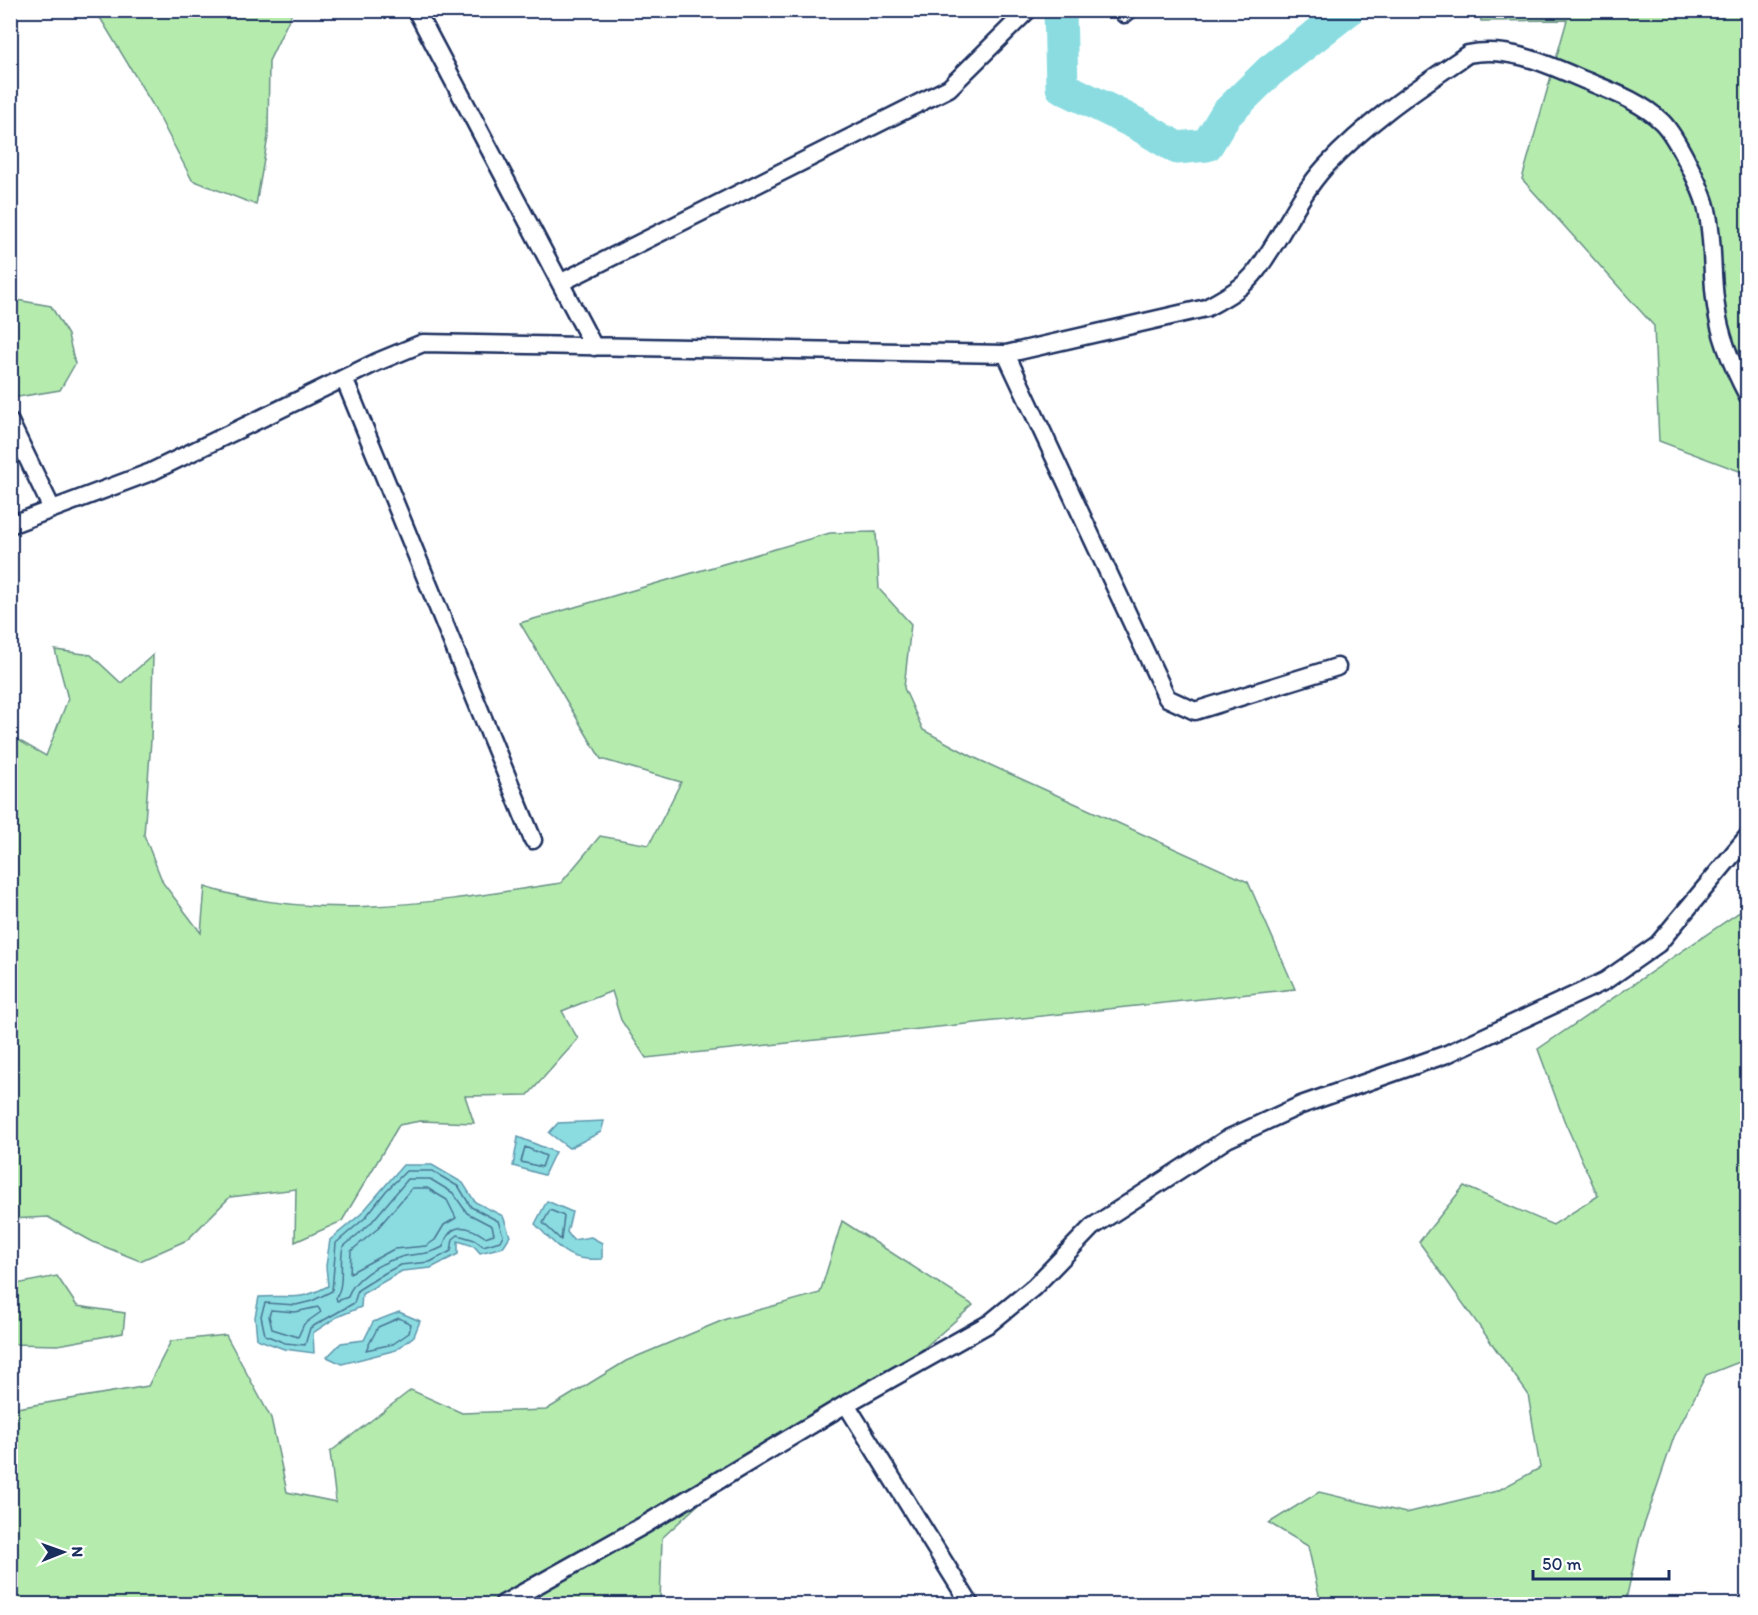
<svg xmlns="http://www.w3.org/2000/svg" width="1758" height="1615" viewBox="0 0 1758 1615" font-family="Itim,sans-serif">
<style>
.green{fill:#b5ecae;stroke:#688e86;stroke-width:1.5}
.water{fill:#8bdce1;stroke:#5e97ad;stroke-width:1.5}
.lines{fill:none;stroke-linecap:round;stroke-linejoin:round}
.shore{stroke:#487492;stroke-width:1.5}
.river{stroke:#8bdce1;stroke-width:33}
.minor-casing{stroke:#1b2f5e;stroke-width:21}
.minor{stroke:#fff;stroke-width:16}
</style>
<rect width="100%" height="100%" fill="#fff"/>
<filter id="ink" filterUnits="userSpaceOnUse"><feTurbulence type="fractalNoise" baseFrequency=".0167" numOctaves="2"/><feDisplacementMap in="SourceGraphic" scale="12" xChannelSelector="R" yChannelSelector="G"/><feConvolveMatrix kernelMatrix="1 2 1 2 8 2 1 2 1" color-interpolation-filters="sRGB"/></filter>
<g filter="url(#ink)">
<path class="green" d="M96 11H293L269 61 268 137 256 205 192 180 154 107Z
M1480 11H1747V474L1659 441 1654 326 1522 179 1567 20 1481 21Z
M11 299 51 306 68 335 75 364 60 390 11 398Z
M876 532 879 589 911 624 904 688 923 730 975 758 1248 882 1295 989 646 1058 621 1020 612 991 562 1011 578 1039 528 1095 465 1096 474 1123 420 1121 399 1125 342 1221 295 1242 296 1189 230 1197 187 1240 140 1261 93 1242 48 1217 11 1219V736L46 756 68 699 55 650 91 655 121 683 153 655 151 740 144 835 163 883 201 933 205 887C321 924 443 901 561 883L600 836 649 845 681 782 601 759 520 623 830 533Z
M1747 907V1359L1706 1375 1674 1437 1640 1537 1625 1604H1321L1308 1546 1269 1523 1319 1492 1406 1513 1497 1491 1540 1468 1528 1394 1419 1242 1464 1186 1553 1225 1598 1196 1564 1120 1538 1049Z
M842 1221 973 1305 883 1384 716 1488 662 1538 660 1604H11V1409L148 1386 171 1341 226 1335 271 1418 287 1492 336 1502 330 1452 411 1390 462 1413 546 1410 626 1361 726 1319 820 1293Z
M57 1276 77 1306 125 1313 123 1333 58 1345 11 1344V1285Z"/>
<path class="water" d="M604 1121 601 1132 569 1148 549 1133 558 1123Z
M518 1137 555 1152 544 1175 513 1166Z
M403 1165H432L463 1183 475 1202 503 1216 510 1236 503 1247 480 1253 474 1246 458 1241V1254L431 1268 402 1271 362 1294 361 1307 337 1317 313 1333 314 1353 284 1349 257 1339 255 1317 259 1297C291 1294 296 1303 328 1286L326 1266 330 1240 361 1214Z
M547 1201 572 1212 567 1232 573 1240 591 1237 602 1243V1259C566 1262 559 1247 535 1224Z
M399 1312 420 1321 414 1336 396 1350 342 1364 327 1357 341 1343 364 1340 373 1322Z"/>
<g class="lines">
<path class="shore" d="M525 1147 546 1156 542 1167 521 1162Z
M406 1171H432L459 1187 471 1207 498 1221 503 1235 500 1241 483 1246 475 1240 458 1235 453 1239 451 1251 430 1262 400 1265 385 1273 358 1290 354 1303 310 1328 305 1345 285 1343 265 1335 261 1316 265 1303 296 1305 312 1301 332 1291 336 1243 365 1218 386 1191Z
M408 1179H430L453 1193 467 1213 492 1226 494 1234 485 1237C466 1224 450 1222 443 1247 424 1257 416 1252 398 1258 380 1263 352 1279 348 1297L337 1301 336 1297C345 1286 339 1262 343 1247L370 1224Z
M427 1188 447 1200 456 1218 444 1225 435 1240 426 1246 394 1249 350 1273 351 1251 376 1230 412 1188Z
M550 1210 564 1216 561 1240 543 1223Z
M318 1307 321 1312 304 1324 298 1337 272 1329 269 1316 271 1310 295 1312Z
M399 1318 411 1324 409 1333 393 1344 366 1350 378 1327Z"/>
<path class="river" d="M1060 10 1062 87 1139 125 1177 148 1207 145 1226 114 1270 71 1348 10"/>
<defs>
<path id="minor" d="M416 10 594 347
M1124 14 1129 10
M562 282 949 88 1028 10
M1006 354 1167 698 1195 711 1337 667
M344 378 533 840
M10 422 52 509
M10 525 151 472 377 362 423 343 1006 354 1206 308C1224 298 1245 287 1257 270 1282 237 1297 198 1325 167 1369 120 1415 90 1468 54 1505 46 1543 62 1577 77 1605 89 1640 100 1662 122 1676 136 1703 190 1707 210 1714 241 1711 275 1716 306 1720 338 1733 368 1748 396
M846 1404 970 1604
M503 1604 646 1524 846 1404 990 1323 1034 1287 1092 1227 1227 1139 1301 1105 1447 1054 1605 981 1658 944 1748 836"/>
</defs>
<use href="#minor" class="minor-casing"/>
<use href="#minor" class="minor"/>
</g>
</g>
<rect width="1758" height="1615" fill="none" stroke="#fff" stroke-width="36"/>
<rect x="18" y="18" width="1722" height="1579" fill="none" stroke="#1b2f5e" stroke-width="2" filter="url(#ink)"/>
<g transform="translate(63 1552) rotate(89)" stroke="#ffffff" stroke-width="4.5" paint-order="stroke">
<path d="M0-4.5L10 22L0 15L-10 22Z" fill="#1b2f5e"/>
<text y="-9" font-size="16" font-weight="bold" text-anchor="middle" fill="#1b2f5e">N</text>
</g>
<path d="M1533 1570v9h136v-9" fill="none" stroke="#1b2f5e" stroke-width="3"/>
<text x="1542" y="1570" font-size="18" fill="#1b2f5e" stroke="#ffffff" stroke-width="4.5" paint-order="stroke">50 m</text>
</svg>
